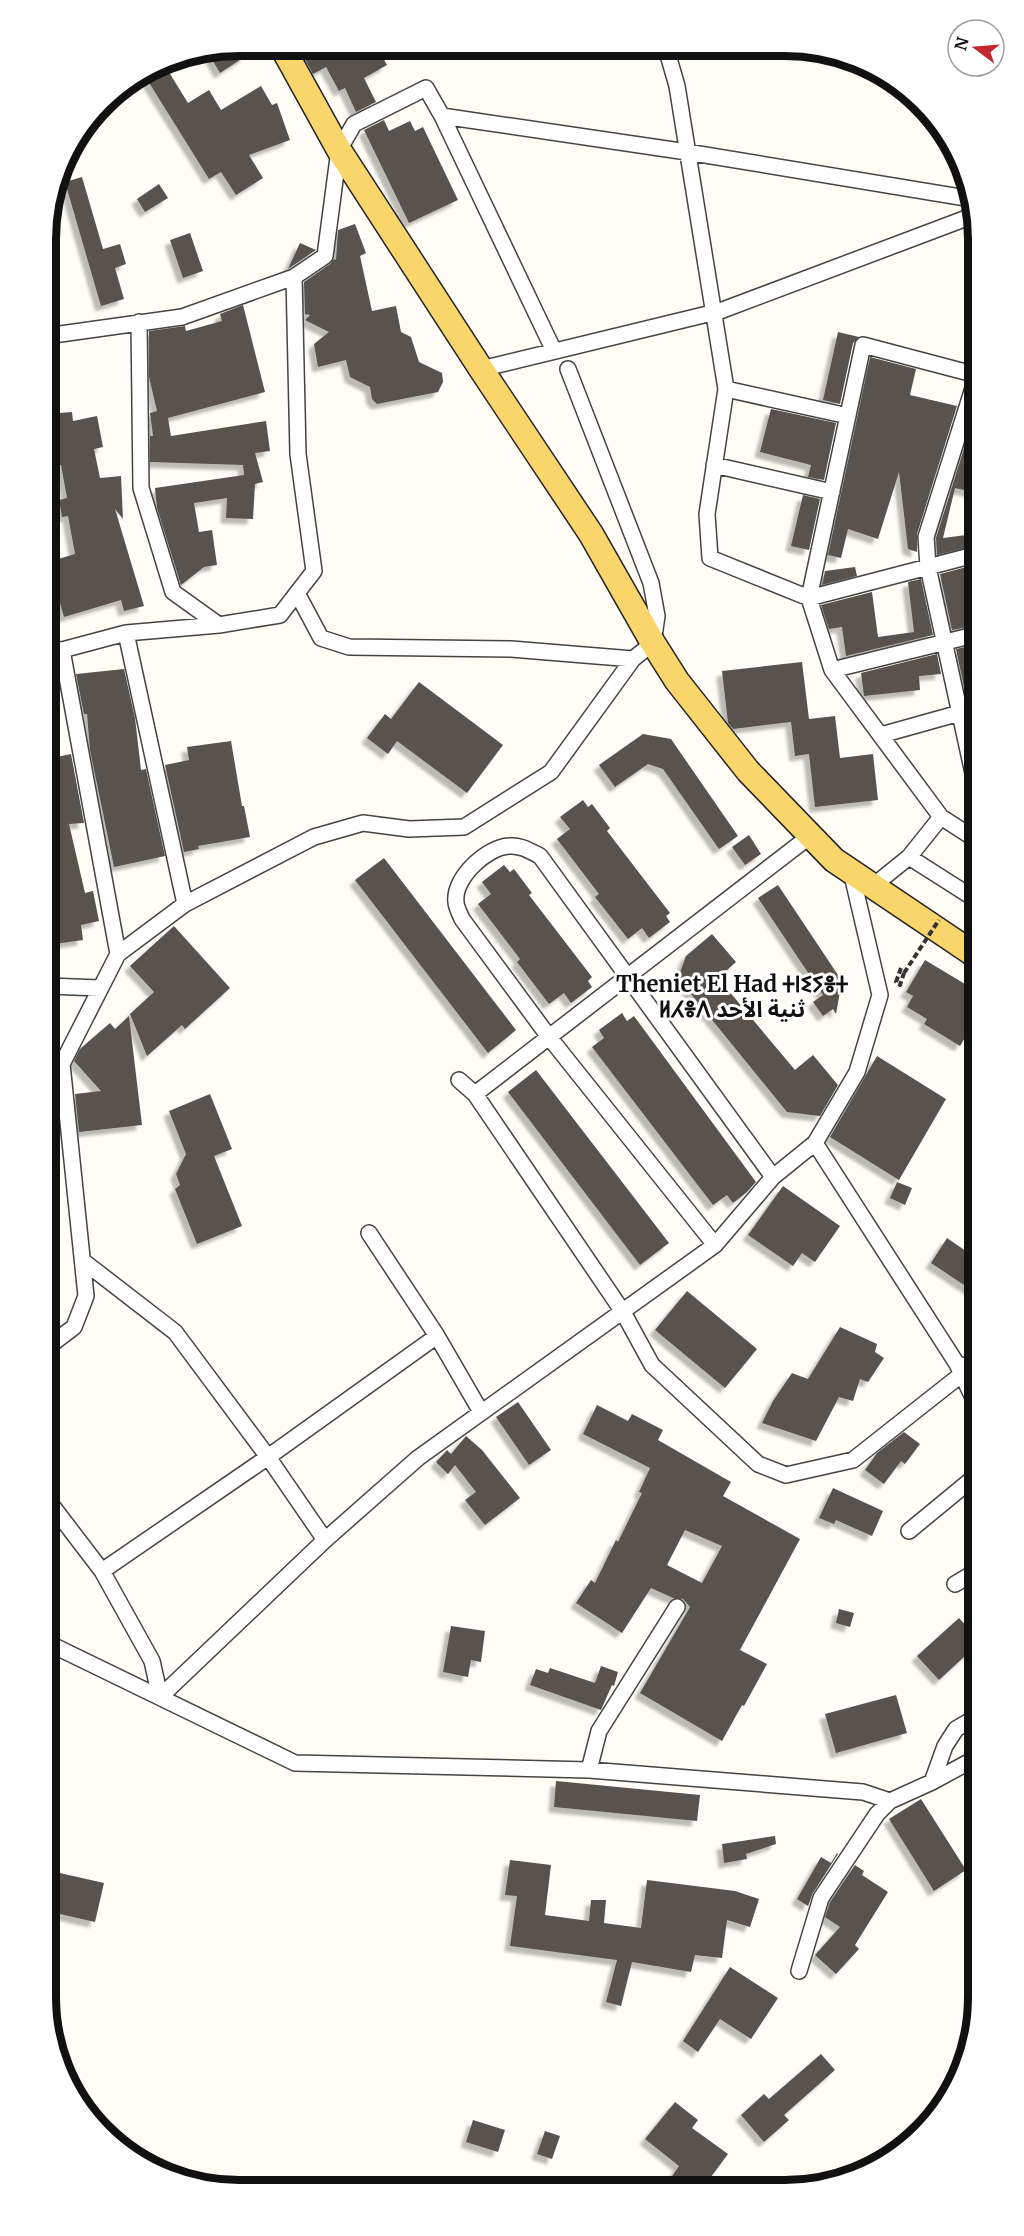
<svg xmlns="http://www.w3.org/2000/svg" width="1024" height="2236" viewBox="0 0 1024 2236" font-family="Merriweather,'Noto Sans Arabic','Noto Sans Tifinagh',serif">
<style>
.building{fill:#5a524d;fill-rule:evenodd;filter:url(#shadow)}
.lines{fill:none;stroke-linecap:round;stroke-linejoin:round}
.street-casing{stroke:#444;stroke-width:18}
.primary-casing{stroke:#222;stroke-width:27}
.path{stroke:#333;stroke-width:4;stroke-dasharray:6 3;stroke-linecap:butt}
.street{stroke:#fff;stroke-width:15}
.primary{stroke:#f9d66b;stroke-width:24}
.path-bridge{stroke:#333;stroke-width:4;stroke-dasharray:6 3;stroke-linecap:butt}
.labels{text-anchor:middle;stroke-width:6;stroke-linejoin:round;paint-order:stroke}
.district-label{font-size:22px;font-weight:bold;fill:#111;stroke:#fff}
.rim{fill:none;stroke:#111;stroke-width:8}
</style>
<defs>
<filter id="shadow"><feDropShadow dx="-5.5" dy="5.5" stdDeviation="1.5" flood-color="#0004"/></filter>
</defs>
<rect width="100%" height="100%" fill="#fffdf5"/>
<path class="building" d="M240 45 246 56 220 73 207 51Z
M297 45 376 46 387 65 364 78 376 102 356 112 345 88 339 91 326 67 313 74Z
M162 61 188 103 209 90 221 110 261 86 272 105 277 103 290 140 249 155 263 178 236 195 221 172 209 179 143 73Z
M384 120 389 131 410 121 415 131 423 127 458 200 409 223 364 130Z
M82 177 103 249 120 244 126 264 115 268 124 299 101 306 65 182Z
M159 184 168 198 145 212 137 199Z
M355 224 366 253 360 256 372 311 396 306 401 332 411 337 419 362 442 373 443 382 438 392 377 404 372 399 370 387 350 377 346 360 318 367 314 344 329 332 305 320 310 315 305 314 304 282 330 264 334 259 336 260 338 230Z
M190 233 203 271 183 278 170 240Z
M300 243 316 250 288 269Z
M243 305 265 392 168 418 171 436 266 421 270 451 255 453 263 482 255 484 253 519 226 518 227 498 194 503 199 532 212 530 217 565 204 567 181 585 157 508 155 488 244 475 243 465 150 462V436H153L150 413 157 411 149 377V331L185 326 186 331 222 321 220 314Z
M838 332 859 337 853 343 840 404 823 400Z
M870 357 916 369 910 395 957 406 917 534V552L908 549 899 472 878 539 848 529 841 558 828 555Z
M771 409 836 423 824 480 808 477 811 465 760 452Z
M72 412 73 421 97 416 103 447 94 449 100 478 121 476 123 519 115 509 144 606 124 611 121 600 64 617 48 562 75 554 68 516 62 517 59 500 67 498 61 465 50 467 46 443V414Z
M973 420V492L955 488 943 538 974 534V546L937 555 936 538Z
M803 495 820 499 809 550 791 546Z
M974 565V626L952 630 940 574Z
M855 567 857 576 822 585 825 571Z
M921 579 933 635 846 656 842 627 829 629 821 605 872 592 878 637 914 632 908 582Z
M974 645V700L967 701 956 649Z
M937 654 941 674 919 676 920 690 864 696 861 673Z
M802 662 809 719 835 716 840 758 873 754 878 800 815 807 809 754 795 756 791 722 733 729 728 723 722 671Z
M124 669 135 718 141 770 146 769 165 856 114 867 90 750 87 714H84L76 674Z
M419 682 503 745 467 793 397 741 388 754 367 738 385 714 391 719Z
M643 734 671 739 738 836 719 849 663 769 648 764 615 787 599 765Z
M231 741 242 806H244L250 837 198 846 199 849 184 852 165 765 189 760 187 747Z
M71 754 84 823 69 824 85 893 93 891 99 921 81 925 83 940 48 945 47 759Z
M583 800 588 807 592 804 610 828 607 831 670 913 666 916 670 922 649 938 642 928 628 939 595 897 599 894 557 839 570 829 560 817Z
M749 835 761 854 745 865 732 847Z
M384 858 516 1030 488 1053 355 880Z
M504 865 510 872 514 869 532 893 529 895 592 977 588 981 592 987 571 1003 564 993 549 1004 517 962 520 959 478 904 491 894 482 882Z
M778 885 842 981 836 1014 833 1009 823 1016 813 1002 823 995 758 898Z
M174 926 230 988 185 1029 182 1025 147 1056 130 1014 154 992 130 966Z
M712 934 736 962 718 978 795 1070 813 1055 838 1085 820 1116 787 1112 678 978 686 956Z
M925 960 975 990V1021L960 1046 924 1024 927 1019 907 1007 913 996 906 992Z
M622 1013 627 1021 634 1016 756 1182 747 1192 733 1203 727 1195 713 1205 592 1047 604 1038 599 1030Z
M129 1016 142 1125 79 1132 75 1094 101 1091 74 1061 80 1049 110 1023 115 1029Z
M877 1056 946 1099 899 1180 830 1137Z
M536 1070 669 1243 640 1265 508 1092Z
M210 1094 232 1149 214 1156 242 1226 197 1244 175 1189 180 1185 176 1174 186 1154 169 1111Z
M48 1097H56L60 1135 49 1136Z
M897 1182 912 1188 905 1205 890 1198Z
M783 1186 840 1226 815 1262 802 1253 793 1266 748 1235Z
M947 1238 976 1258V1293L931 1263Z
M687 1291 757 1349 725 1388 655 1330Z
M840 1327 877 1344 875 1352 884 1358 868 1382 860 1379 853 1401 839 1397 816 1441 762 1423 773 1401 792 1373 808 1379Z
M518 1402 551 1450 529 1465 496 1417Z
M597 1405 628 1421 632 1414 663 1430 658 1440 731 1482 723 1496 800 1539 740 1650 767 1664 744 1706 742 1705 722 1741 640 1693 690 1607 683 1599 673 1598 651 1588 622 1633 576 1603 591 1580 595 1583 616 1540 618 1542 642 1493 639 1492 650 1468 583 1434ZM685 1530 722 1546 702 1583 667 1565Z
M904 1432 920 1444 905 1464 901 1461 884 1484 865 1470 877 1453Z
M466 1436 482 1450 520 1498 485 1525 465 1500 476 1492 455 1465 448 1474 436 1462 447 1450 451 1454Z
M833 1488 883 1511 872 1536 836 1520 834 1524 819 1518Z
M839 1609 854 1613 850 1627 836 1623Z
M959 1618 970 1630 977 1623V1645L939 1680 917 1656Z
M451 1626 485 1631 481 1662 471 1660 468 1677 443 1672Z
M601 1666 618 1672 614 1686 612 1685 601 1710 530 1685 536 1669 548 1673 550 1668 595 1683Z
M896 1695 907 1733 836 1753 825 1714Z
M556 1781 700 1795 697 1821 554 1807Z
M921 1799 966 1870 934 1891 889 1819Z
M775 1836 776 1844 746 1854 747 1859 724 1863 722 1844Z
M837 1853 838 1854 813 1893 808 1906 797 1899 821 1857 831 1863Z
M510 1860 551 1865 545 1915 589 1921 591 1900H606L604 1923 641 1928 647 1880 735 1891 759 1899 750 1927 727 1920 722 1958 695 1955 691 1972 632 1962 621 2006 606 2002 617 1960 510 1946 517 1896 505 1895Z
M855 1865 864 1871 862 1875 888 1892 855 1945 859 1949 836 1974 815 1955 840 1927 825 1917 830 1902Z
M51 1871 104 1883 95 1922 51 1912Z
M730 1967 778 1998 751 2039 720 2019 698 2052 683 2041Z
M821 2054 835 2070 784 2115 789 2120 764 2142 741 2115 764 2094 769 2099Z
M675 2102 698 2120 692 2128 728 2154 705 2185H666L679 2166 645 2139Z
M473 2120 505 2130 498 2152 466 2142Z
M545 2131 560 2136 552 2159 537 2154Z"/>
<g class="lines">
<defs>
<path id="street" d="M666 48 677 86 726 389 707 514 710 558 809 598 974 555
M139 322 141 488 173 592 219 625 280 615 314 571 298 454 294 277
M46 336 182 317 294 277 325 256 339 150 354 124 426 88 442 116
M554 351 442 116 687 152 972 199
M481 369 720 311 972 216
M973 374 863 345 809 598 832 670 941 817 975 839
M973 388 926 537 928 567 974 778
M726 389 848 416
M714 465 832 492
M297 593 321 638 349 647 511 649 633 659
M126 633 185 904
M47 649 62 650 126 633 219 625
M62 650 118 954
M832 670 974 635
M881 735 974 709
M909 857 941 817
M873 886 909 857 975 899
M48 986 100 988
M459 1080 475 1094 623 1312 652 1365 758 1464 786 1475 853 1460 962 1374
M475 1094 810 836
M815 1143 957 1364 976 1404
M369 1233 437 1336 481 1412
M715 1245 549 1037 462 919C460 914 456 907 456 902 453 878 487 847 509 846 521 845 530 851 540 856L773 1177
M83 1261 175 1332 268 1457 325 1540
M49 1346 74 1327 86 1296 62 1064 118 954 185 904 314 837 363 823 409 829 464 827 551 772 633 659 653 643 657 616 651 583 568 369
M957 1364 976 1369
M50 1503 102 1571 268 1457 437 1336
M909 1531 977 1475
M102 1571 152 1661 160 1697
M955 1584 977 1571
M50 1644 295 1763 589 1770 863 1792 890 1801
M160 1697 325 1540 418 1458 715 1245 773 1177 815 1143 857 1072 880 995 851 871
M589 1770 599 1731 677 1607
M932 1782 945 1746 956 1729 978 1716
M799 1971 821 1898 877 1814 890 1801 932 1782 978 1757"/>
<path id="primary" d="M281 45 339 150 481 369 591 534 653 643 677 681 748 771 834 860 975 955"/>
</defs>
<use href="#street" class="street-casing"/>
<use href="#primary" class="primary-casing"/>
<path class="path" d="M901 968 896 982 900 985 904 973"/>
<use href="#street" class="street"/>
<use href="#primary" class="primary"/>
<path class="path-bridge" d="M904 973 939 920"/>
</g>
<g class="labels">
<g class="district-label">
<text x="732" y="992">Theniet El Had ⵜⵏⵉⵢⴻⵜ<tspan x="732" dy="25">ⵍⵃⴻⴷ ثنية الأحد</tspan></text>
</g>
</g>
<path d="M0 0H1024V2236H0ZM239 56H785A183 183 0 0 1 968 239V1997A183 183 0 0 1 785 2180H239A183 183 0 0 1 56 1997V239A183 183 0 0 1 239 56Z" fill="#fff" fill-rule="evenodd"/>
<path class="rim" d="M239 56H785A183 183 0 0 1 968 239V1997A183 183 0 0 1 785 2180H239A183 183 0 0 1 56 1997V239A183 183 0 0 1 239 56Z"/>
<g transform="translate(976 48) rotate(286)"><circle r="28" fill="#ffffff" stroke="#a0a0a0" stroke-width="1.5"/>
<path d="M0-4.5L10 22L0 15L-10 22Z" fill="#c4262e"/>
<text y="-9" font-size="16" font-weight="bold" text-anchor="middle" fill="#111111">N</text>
</g>
</svg>
